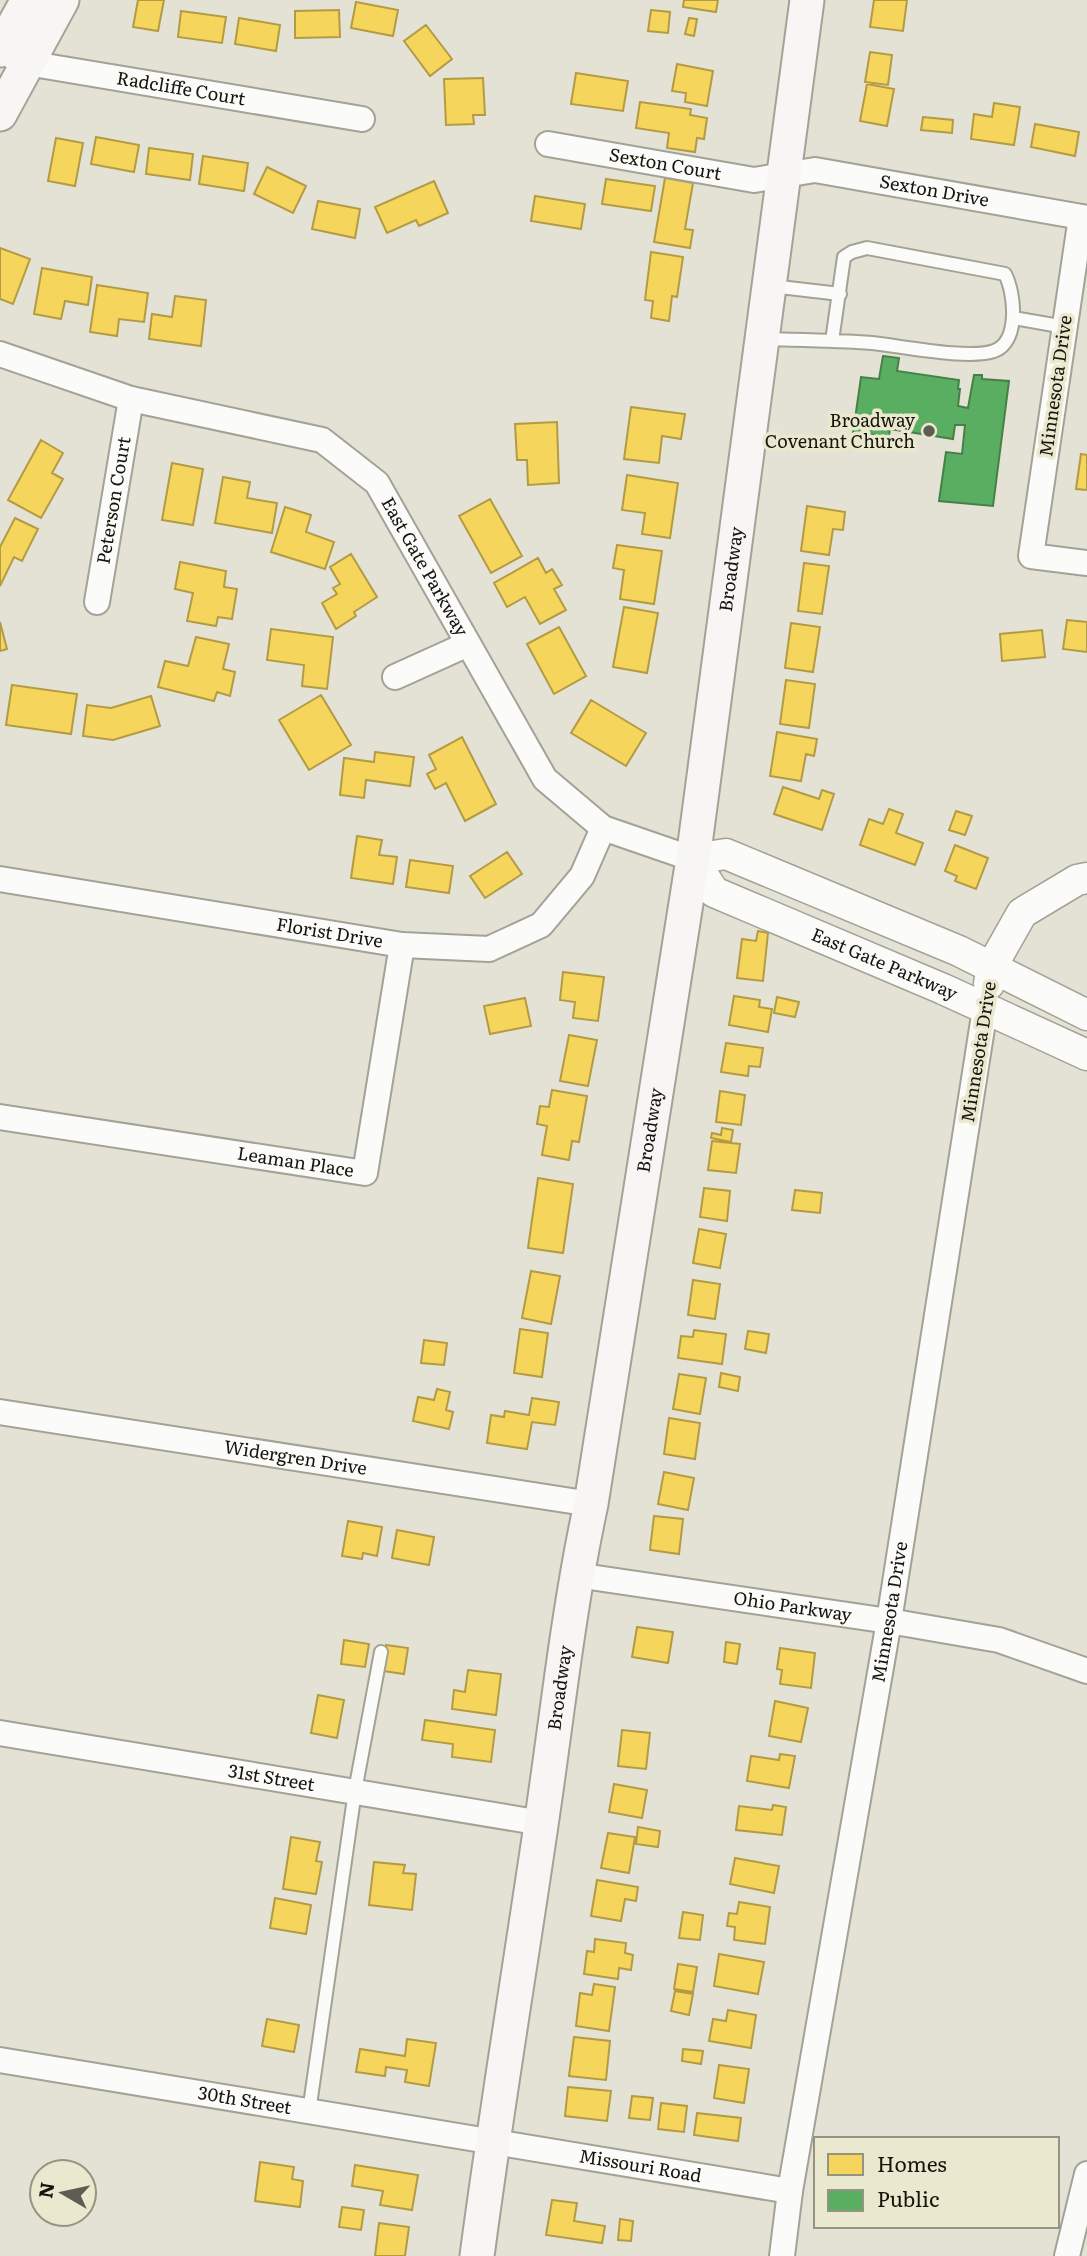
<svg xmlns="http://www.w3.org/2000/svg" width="1087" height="2256" viewBox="0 0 1087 2256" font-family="Literata,serif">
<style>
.homes{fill:#f6d55c;stroke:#b39b44;stroke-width:2}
.public{fill:#5aae61;stroke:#468048;stroke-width:2}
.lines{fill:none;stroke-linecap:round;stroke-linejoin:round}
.service-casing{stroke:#a3a297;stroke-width:16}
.minor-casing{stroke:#a3a297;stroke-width:28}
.tertiary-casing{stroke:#a3a297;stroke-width:33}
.secondary-casing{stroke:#a3a297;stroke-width:37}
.service{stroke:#fbfbf9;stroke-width:12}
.minor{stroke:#fbfbf9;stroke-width:24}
.tertiary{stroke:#fbfbf9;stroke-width:30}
.secondary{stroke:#f8f6f5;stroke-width:33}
.poi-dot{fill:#5e5d52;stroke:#eae8ce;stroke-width:2.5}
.labels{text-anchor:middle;stroke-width:7;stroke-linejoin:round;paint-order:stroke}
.street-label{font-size:18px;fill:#16150c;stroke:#eae8ce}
.poi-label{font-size:18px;fill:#16150c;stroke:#eae8ce;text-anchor:end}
</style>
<rect width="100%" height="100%" fill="#e4e2d4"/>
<path class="homes" d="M138 0H164L158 31 133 27Z
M684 0H718L716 12 683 7Z
M874 0H907L903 31 870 27Z
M356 2 398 10 393 36 351 28Z
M339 10 340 37 295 38V11Z
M651 10 670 12 668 33 648 31Z
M181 11 226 17 222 43 178 37Z
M239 18 280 25 276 51 235 44Z
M689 18 697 19 694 36 685 34Z
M426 25 452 59 430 76 404 41Z
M870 52 892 55 888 85 865 82Z
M677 64 713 71 707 106 685 102 686 93 672 91Z
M576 73 628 81 623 111 571 104Z
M483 78 485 115H473L474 124 446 125 444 79Z
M867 84 894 89 887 126 860 121Z
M640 102 691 109 690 115 707 118 704 139 697 138 695 152 667 148 669 133 636 128Z
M994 103 1020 107 1014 145 971 139 974 114 992 117Z
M923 117 953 120 952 133 921 130Z
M1035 124 1079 132 1075 156 1031 147Z
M96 137 139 145 134 172 91 164Z
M56 138 83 143 75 186 48 181Z
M149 148 193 154 190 180 146 174Z
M203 156 248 163 244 191 199 184Z
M267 167 306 186 293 213 254 194Z
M665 178 693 183 685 229 693 230 690 248 654 242Z
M606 179 655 186 651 211 602 204Z
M434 181 448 213 419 226 416 220 387 233 375 207Z
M535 196 585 204 581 229 531 221Z
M318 201 360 209 355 238 312 229Z
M0 248 30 259 13 304 0 299Z
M651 252 683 257 677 297 672 296 669 321 651 318 653 301 645 300Z
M42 268 92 277 88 305 65 301 61 319 34 314Z
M97 285 148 293 144 322 119 319 117 336 90 332Z
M175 296 206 300 201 346 149 339 152 314 172 317Z
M631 407 685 414 681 439 662 436 659 463 624 459Z
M557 422 559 483 528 485 527 460H517L515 424Z
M41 440 63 453 52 473 63 479 41 518 8 500Z
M1081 454 1087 455V490L1076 489Z
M172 463 203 469 193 525 162 520Z
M627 475 678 483 670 538 642 534 645 513 622 510Z
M223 477 250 482 247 498 277 503 272 533 215 523Z
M490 499 522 556 491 573 459 516Z
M807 506 845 512 843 530 833 529 829 555 801 551Z
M285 507 311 515 306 532 334 542 325 569 271 552Z
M15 518 38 529 22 561 14 557 0 586V547Z
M617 545 662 551 654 604 620 599 624 570 613 568Z
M351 554 377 597 354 612 356 616 336 629 322 603 337 594 333 588 340 584 330 567Z
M538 558 546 573 552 569 562 585 554 589 566 610 540 624 525 597 507 607 494 583Z
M180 562 226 571 224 587 237 589 232 619 218 617 216 626 187 621 193 593 175 589Z
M804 563 829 566 822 614 798 611Z
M624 607 658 613 647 673 613 667Z
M1067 620 1087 622V652L1063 649Z
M0 622 7 649 0 651Z
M791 623 820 627 813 672 785 668Z
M559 627 586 676 554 694 527 644Z
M271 629 333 637 327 689 302 686 304 665 267 660Z
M1042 630 1045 657 1002 661 1000 634Z
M196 637 229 644 223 669 235 672 230 696 217 692 214 701 158 687 165 661 188 666Z
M786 680 815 684 809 728 780 724Z
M12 685 77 694 71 734 6 725Z
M321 695 351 745 309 770 279 720Z
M151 696 160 726 113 740 83 736 87 705 111 708Z
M591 700 646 733 626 766 571 733Z
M777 732 817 739 814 756 806 754 801 781 770 776Z
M462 737 496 804 465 821 446 783 435 789 427 774 436 769 429 755Z
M375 752 414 757 410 786 366 780 364 798 340 795 344 758 374 762Z
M783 787 819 799 822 790 834 794 822 830 774 814Z
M889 809 903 814 896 833 923 843 915 865 860 845 869 819 883 824Z
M956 811 972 816 965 835 949 830Z
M357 836 382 840 379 855 397 857 393 884 351 878Z
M955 845 988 858 976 889 955 881 957 876 945 871Z
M507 852 522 874 485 898 470 876Z
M410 860 453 866 449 893 406 887Z
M758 931 768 933 763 981 737 978 742 939 756 941Z
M563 972 604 977 598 1021 573 1018 575 1002 560 1000Z
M734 996 760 1000 759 1007 772 1009 768 1032 729 1025Z
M777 997 799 1002 795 1017 774 1013Z
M525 998 531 1026 490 1034 484 1006Z
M569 1035 597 1040 588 1086 560 1081Z
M726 1043 763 1048 760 1067 749 1066 748 1076 721 1072Z
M552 1090 587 1096 579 1142 572 1141 569 1160 542 1155 547 1126 537 1124 540 1106 549 1107Z
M720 1091 745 1095 741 1125 716 1122Z
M722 1128 733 1130 731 1142 711 1138 712 1133 721 1135Z
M712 1141 740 1144 736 1173 708 1170Z
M538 1178 573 1184 563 1253 528 1248Z
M704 1188 730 1191 727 1221 700 1217Z
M795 1190 822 1193 820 1213 792 1210Z
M699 1229 726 1234 720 1268 693 1263Z
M531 1271 560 1276 551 1324 522 1318Z
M693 1280 720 1284 715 1319 688 1315Z
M520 1329 548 1333 542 1377 514 1373Z
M694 1330 726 1334 722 1364 678 1358 681 1336 693 1337Z
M748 1331 769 1334 766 1353 745 1349Z
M424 1340 447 1343 444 1365 421 1363Z
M721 1373 740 1377 738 1391 719 1387Z
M679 1374 706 1378 700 1414 673 1409Z
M437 1389 450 1392 446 1410 453 1412 449 1429 413 1421 418 1397 434 1400Z
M532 1398 559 1402 555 1425 532 1422 527 1449 487 1443 491 1415 504 1417 505 1411 529 1415Z
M669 1418 700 1423 695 1459 664 1454Z
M664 1472 694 1478 688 1510 658 1504Z
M654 1516 683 1519 679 1554 650 1550Z
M348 1521 382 1527 377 1556 363 1553 362 1559 342 1556Z
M397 1530 434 1537 429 1565 392 1558Z
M637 1627 673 1632 668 1663 632 1657Z
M344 1640 369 1644 365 1667 341 1664Z
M726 1642 740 1644 737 1664 724 1662Z
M386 1645 408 1648 404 1674 383 1671Z
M780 1648 815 1653 811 1688 780 1684 782 1670 777 1669Z
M468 1670 501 1674 496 1715 452 1709 454 1690 465 1692Z
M318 1695 344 1700 337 1738 311 1733Z
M775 1701 808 1708 801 1742 769 1736Z
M425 1720 495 1730 491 1762 452 1757 453 1744 422 1740Z
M622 1730 650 1733 646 1769 618 1766Z
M780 1754 795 1756 789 1788 747 1781 751 1756 779 1760Z
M614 1784 647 1790 642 1818 609 1812Z
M773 1805 786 1807 782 1835 736 1830 739 1806 772 1810Z
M638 1827 660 1831 658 1847 636 1844Z
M608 1833 635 1837 629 1873 601 1868Z
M291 1837 320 1842 316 1861 322 1862 316 1894 283 1889Z
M735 1858 779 1866 774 1893 730 1884Z
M374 1862 405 1865 403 1873 416 1874 412 1910 369 1905Z
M597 1880 638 1887 636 1901 625 1899 621 1921 591 1916Z
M275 1898 311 1905 306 1934 270 1928Z
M739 1902 770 1907 765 1944 734 1940 735 1927 727 1926 729 1913 737 1914Z
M683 1912 703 1915 700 1940 679 1938Z
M595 1939 626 1943 625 1953 633 1955 631 1970 619 1968 618 1979 584 1974 587 1951 594 1952Z
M719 1954 764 1962 758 1994 714 1986Z
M678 1964 697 1967 693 1992 674 1989Z
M594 1984 615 1987 609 2031 576 2026 580 1993 592 1995Z
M675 1991 693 1994 689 2015 671 2011Z
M728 2010 756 2015 751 2048 709 2041 713 2019 726 2021Z
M267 2019 299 2025 294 2052 262 2046Z
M574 2037 610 2041 606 2080 569 2076Z
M407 2039 436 2043 429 2086 405 2082 407 2070 386 2067 385 2076 356 2072 360 2049 405 2056Z
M683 2049 703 2051 701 2064 682 2061Z
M719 2065 749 2069 744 2103 714 2098Z
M568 2087 611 2091 607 2121 565 2116Z
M632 2096 653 2098 650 2120 629 2118Z
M661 2103 687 2106 684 2132 658 2129Z
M697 2113 741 2118 738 2141 694 2135Z
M260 2162 294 2167 292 2179 303 2181 300 2207 255 2201Z
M355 2165 418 2175 412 2210 380 2205 383 2191 352 2186Z
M552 2200 577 2203 574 2221 605 2226 602 2243 546 2235Z
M342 2207 364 2210 361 2230 339 2227Z
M620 2219 633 2221 631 2241 618 2240Z
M379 2223 409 2227 405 2256H375Z"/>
<path class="public" d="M883 356 899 358 897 371 959 380 958 389H960L958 406 968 408 974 375H982V379L1009 381 993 506 939 501 946 452 962 454 965 425H955L953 439 890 429 889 436 853 433 861 377 879 379Z"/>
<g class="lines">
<defs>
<path id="service" d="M771 286 840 294
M1014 318 1065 327
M765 339C800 340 836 340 872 343 901 346 970 360 994 351 1020 342 1015 293 1005 274L1000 273 867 248 852 252 844 257 832 341
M309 2112 355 1791 381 1652"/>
<g id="minor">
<path id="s1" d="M14 58 27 63 362 119"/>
<path id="s2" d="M548 144 754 180 815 170 1087 218"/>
<path d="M1081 217 1031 556 1087 563"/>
<path id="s3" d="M0 354 131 399 322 440 377 483 545 779 603 828 693 859"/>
<path id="s4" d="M97 602 131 399"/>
<path d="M395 677 468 644"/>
<path id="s5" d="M0 879 402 945 489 949 541 925 582 876 603 828"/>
<path id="s6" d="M0 1117 365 1173 402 945"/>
<path id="s7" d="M0 1412 591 1504"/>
<path id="s8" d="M576 1575 889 1621 999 1640 1087 1671"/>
<path id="s9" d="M0 1733 542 1823"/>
<path id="s10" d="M0 2060 790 2191"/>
<path id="s11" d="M782 2256 790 2191 889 1621 985 1009"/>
<path d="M1067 2256 1087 2174"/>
</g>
<g id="tertiary">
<path d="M989 984 992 966 1022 913 1077 880 1087 878"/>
<path id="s12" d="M1087 1015 959 951 726 854 693 859 714 892 943 989 1087 1055"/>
</g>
<g id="secondary">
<path d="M0 50 28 0"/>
<path d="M0 114 62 0"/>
<path id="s13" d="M477 2256C496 2112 520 1968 541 1825 557 1718 568 1610 591 1504L693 859 807 0"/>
</g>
</defs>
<use href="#service" class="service-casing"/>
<use href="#minor" class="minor-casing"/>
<use href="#tertiary" class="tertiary-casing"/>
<use href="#secondary" class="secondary-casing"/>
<use href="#service" class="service"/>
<use href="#minor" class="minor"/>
<use href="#tertiary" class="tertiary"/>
<use href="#secondary" class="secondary"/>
</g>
<circle class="poi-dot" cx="929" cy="431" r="7"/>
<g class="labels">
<g class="street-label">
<text dy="6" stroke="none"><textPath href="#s1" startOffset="170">Radcliffe Court</textPath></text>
<text dy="6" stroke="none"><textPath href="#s2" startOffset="119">Sexton Court</textPath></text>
<text dy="6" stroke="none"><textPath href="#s2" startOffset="392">Sexton Drive</textPath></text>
<text transform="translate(1056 386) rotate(-82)" y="6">Minnesota Drive</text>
<text dy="6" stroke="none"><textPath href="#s4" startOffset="103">Peterson Court</textPath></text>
<text dy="6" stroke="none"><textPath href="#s3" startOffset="500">East Gate Parkway</textPath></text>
<text dy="6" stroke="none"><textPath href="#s13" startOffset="1706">Broadway</textPath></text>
<text dy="6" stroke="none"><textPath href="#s5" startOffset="334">Florist Drive</textPath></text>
<text dy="6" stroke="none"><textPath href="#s12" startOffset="653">East Gate Parkway</textPath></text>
<text transform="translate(979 1052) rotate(-81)" y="6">Minnesota Drive</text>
<text dy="6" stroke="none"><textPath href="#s13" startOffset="1139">Broadway</textPath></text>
<text dy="6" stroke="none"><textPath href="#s6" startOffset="299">Leaman Place</textPath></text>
<text dy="6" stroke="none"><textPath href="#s7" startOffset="299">Widergren Drive</textPath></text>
<text dy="6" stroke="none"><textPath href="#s8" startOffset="219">Ohio Parkway</textPath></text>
<text dy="6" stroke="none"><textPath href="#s11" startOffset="653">Minnesota Drive</textPath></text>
<text dy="6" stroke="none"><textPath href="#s13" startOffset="574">Broadway</textPath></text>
<text dy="6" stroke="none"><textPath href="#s9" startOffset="275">31st Street</textPath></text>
<text dy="6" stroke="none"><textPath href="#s10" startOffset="248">30th Street</textPath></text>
<text dy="6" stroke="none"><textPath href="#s10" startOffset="649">Missouri Road</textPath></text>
</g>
<g class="poi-label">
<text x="915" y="427">Broadway<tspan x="915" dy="21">Covenant Church</tspan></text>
</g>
</g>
<rect x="814" y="2137" width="245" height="91" fill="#eae8ce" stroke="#959480" stroke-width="2"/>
<rect x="828" y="2154" width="35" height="21" fill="#f6d55c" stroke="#959480" stroke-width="2"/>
<text x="877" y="2172" font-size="21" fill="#16150c">Homes</text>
<rect x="828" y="2190" width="35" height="21" fill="#5aae61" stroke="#959480" stroke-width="2"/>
<text x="877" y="2207" font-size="21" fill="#16150c">Public</text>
<g transform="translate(63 2193) rotate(279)"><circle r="33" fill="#eae8ce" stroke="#959480" stroke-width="2"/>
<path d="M0-5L12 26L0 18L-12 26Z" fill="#5e5d52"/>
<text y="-10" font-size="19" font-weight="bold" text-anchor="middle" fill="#16150c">N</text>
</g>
</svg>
